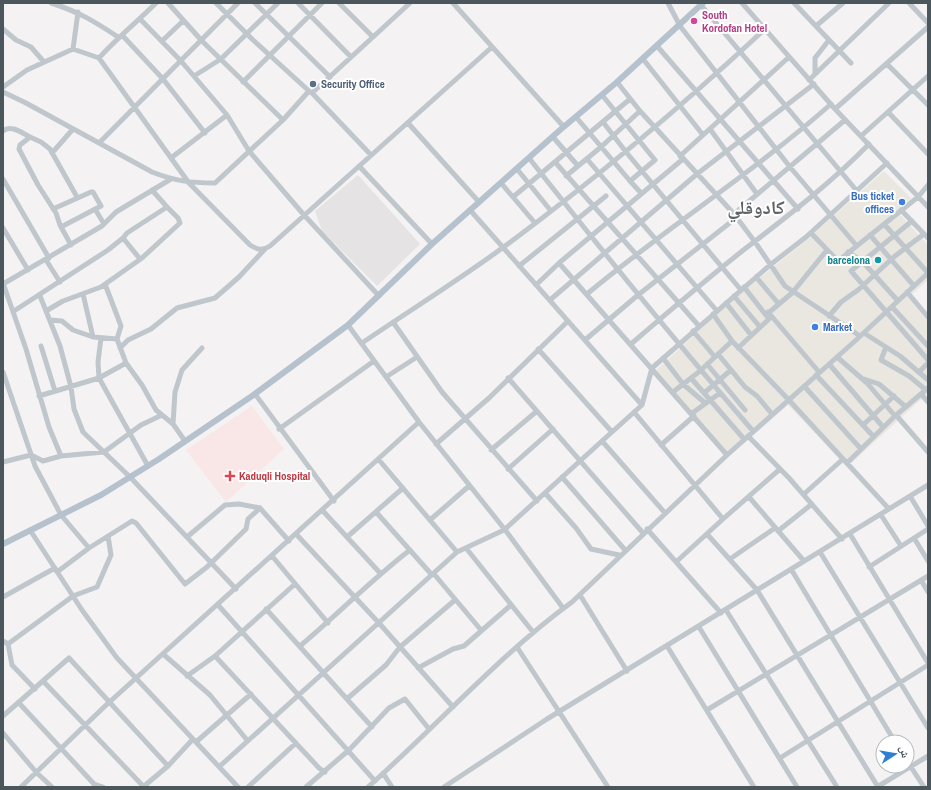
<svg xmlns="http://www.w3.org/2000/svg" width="931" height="790" viewBox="0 0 931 790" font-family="'Archivo Narrow','Noto Naskh Arabic',sans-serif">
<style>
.commercial{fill:#e9e7e0}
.education{fill:#e5e3e3}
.medical{fill:#f9e7e7}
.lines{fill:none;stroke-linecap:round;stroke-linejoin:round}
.minor{stroke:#bfc7cd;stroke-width:5}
.major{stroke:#b5c2cd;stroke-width:6}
.hotel-dot{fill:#d1479c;stroke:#fff;stroke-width:1.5}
.service-dot{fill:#5c6f8a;stroke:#fff;stroke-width:1.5}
.shop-dot{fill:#3f7fe0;stroke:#fff;stroke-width:1.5}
.culture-dot{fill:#0f9aa8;stroke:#fff;stroke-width:1.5}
.health-dot{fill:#e0444e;stroke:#fff;stroke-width:1.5}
.labels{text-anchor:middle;stroke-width:4;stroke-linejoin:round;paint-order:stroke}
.hotel-label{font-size:11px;font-weight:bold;fill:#b23c85;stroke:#fff;text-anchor:start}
.service-label{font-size:11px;font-weight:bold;fill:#4e5e75;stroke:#fff;text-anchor:start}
.shop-label{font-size:11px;font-weight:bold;fill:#366cbe;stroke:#fff;text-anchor:end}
.culture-label{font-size:11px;font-weight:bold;fill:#0d838f;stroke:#fff;text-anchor:end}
.health-label{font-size:11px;font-weight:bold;fill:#be3a42;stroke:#fff;text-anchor:start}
.town-label{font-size:19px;font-weight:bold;fill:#5f6266;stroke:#fff}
</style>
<rect width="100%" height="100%" fill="#f4f2f2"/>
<path class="commercial" d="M884 171 911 198 897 211 928 245V280L912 294 928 314V393L847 467 788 405 727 458 653 373 730 302 803 243Z"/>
<path class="education" d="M358 175 420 244 377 286 322 231 315 211Z"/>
<path class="medical" d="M252 406 284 449 226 502 186 450Z"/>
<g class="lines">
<path class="minor" d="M51 3C79 12 94 21 118 37
M168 3 202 41 283 120
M216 3 252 39 309 91
M255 3 330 77
M298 3 351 57
M339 3 373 37
M453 3 564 127
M668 3 680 26 790 167 856 245
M742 3 835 109 928 207
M794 3 851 63
M909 3 928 23
M701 5 857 191
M78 12 73 49 99 58 189 183 250 245C258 250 262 251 270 246L492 47
M140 19 181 61 227 115 249 151 304 215 379 296
M816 26 843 3
M3 29 16 40 31 47 44 62
M122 35 163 79 205 133
M162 41 183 21
M657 46 798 209
M99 58C117 38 137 22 156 3
M643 59 703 135
M887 64 928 105
M815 74V58L829 40
M194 76 221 59 278 3
M809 80 889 3
M243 82 322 3
M617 82 640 111 734 214 755 242 785 286 860 336
M3 87 27 70 73 49
M3 92 26 103 152 172C175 181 190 183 215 183L283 120 309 91 312 93 410 3
M312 93 371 155
M835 109 928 27
M888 112 928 154
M576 117 630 181 655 160 602 95
M603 122 626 152 741 290
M408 123 479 202
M710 129 757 194
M3 131C11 124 22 133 30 137
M861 136 928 76
M553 137 578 166
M99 143 238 3
M52 153 73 129
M680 156 789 57
M171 158 227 115
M529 158C602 251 676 342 753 431
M587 159 717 311
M555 162 699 326
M359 166 432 244
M517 169 551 211
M566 176 601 147 640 111
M3 179 49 258
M630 181 641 193
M501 183 535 223
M152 190 167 207
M513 197 630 99
M53 209 91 192H93L101 206 61 227
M95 209 104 224
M470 210 642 405
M901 210 928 238
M734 214 845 120
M912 221 851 271 928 360
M884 224 928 273
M3 228 28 270
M811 233 838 261 918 197 928 185
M870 235 914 286
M123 238 140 259
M71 245 60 225 56 213 38 185 19 149 20 145 30 137 41 142 50 149 77 197
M848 252 862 261 898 301
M46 260 60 282
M559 263 727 455
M519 266 606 196
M756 277 778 303
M3 283 26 349 49 427 61 456
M3 284 102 226 116 212 171 179
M105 284 121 326 117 339 126 363 142 385 156 410 173 424 185 441
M536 285 559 263 683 159
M907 292 928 317
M83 294 93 337
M587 294C666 228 754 172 831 104
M40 296 60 346 71 387 74 409 83 432 130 477 236 589
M734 296 760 327
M550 300 697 174 814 84
M726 303 751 335
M892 307 928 346
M14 311 108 250 123 238 127 233 167 207 178 218 180 223 142 258 101 287 63 301 46 311
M768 312 819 372
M713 314 732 341 788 399 889 509
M766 315 792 293 827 250
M829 316 841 302 858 290 895 256 924 234
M50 320 62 321 73 330 93 337 117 339
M393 322 442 392 537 501
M348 325 419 422 506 531 563 608
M693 331 715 357
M864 333 900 356 928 380
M101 338 98 362 99 378 148 466
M585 340 638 295 736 218
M362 343C409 311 459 280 505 246 596 179 682 106 765 29
M631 344C667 313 703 282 741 252 785 218 829 185 869 144
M41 346 55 391
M886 347 881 360 909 376 926 390
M120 348 128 340 151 329 177 308 215 298 239 277 265 249
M738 348 769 319 744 287
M538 349 612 432
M718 354 745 387 757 396 772 414
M837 357 867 383 895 416
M663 358 683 384 705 403
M707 364 745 410
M829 364 883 427
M3 372 35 466 61 515 89 548 132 521 136 523 185 584 207 567 246 529 248 519 260 508
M919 372 928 363
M816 375 874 437
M386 377 417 357
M508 378 643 533
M691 378 744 439
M864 379 879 384 906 407
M804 386 861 449
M673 392 700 371 732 341
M704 393 731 370
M255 394 334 501
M921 394 928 402
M39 396 99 378 126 363
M634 412 723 519
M691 414 720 393
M896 415 928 452
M173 424 175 392 182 370 202 348
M863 425 894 396
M279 429 374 361
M748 436 789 478 842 539
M602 441 665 513
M436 444 489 398 568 321
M661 445 694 416
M491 450 537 411
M379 460 457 552
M3 462 31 455 43 461 61 456 104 452 141 425 162 415
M847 463 895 416 928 388
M508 469 553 429
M562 477 625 550
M545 493 576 528 591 549 619 555
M804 494 843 459
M910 496 928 526
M749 497 804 561
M323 511 380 573
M376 512 432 575
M881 515 901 546
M430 520 469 486
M647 529 721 613
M30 530 82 610 117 658 238 787
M778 531 812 504
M296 534 379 623 453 707
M707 534 757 590 878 787
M850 534 928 663
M187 537 225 505 239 504 260 508 289 541
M347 537 403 488
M914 538 928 561
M466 548 533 632
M820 552 928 728
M272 556 328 623
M730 559 775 528
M676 562 723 519 780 469
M869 567 928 529
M791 569 895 742
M57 572 89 548
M434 574 481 630
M921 580 928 592
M580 595 627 671
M3 597 55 568
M218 605 375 781
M266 609 372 727
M726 610 837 787
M699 627 797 787
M3 641 8 644 12 665 35 689
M8 644 73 596 97 587 111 555 108 536
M300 646C337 615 371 580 410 550
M667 646 754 787
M517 647 608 787
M163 654 210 695 247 740
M215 656 319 768 325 772
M418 668 453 649 464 646 511 605
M187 676 215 656 295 584
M43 681 144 787
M348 698 386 665 400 647 455 600
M19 703 94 784 103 787
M707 710 928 576
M3 716 69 658 168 766
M3 733 36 772 52 787
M196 742 251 694
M780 758 928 665
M907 761 924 787
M220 766 457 552 504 530 602 441 642 405 652 368 770 265 806 237 887 163
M383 773 392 787
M21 787 104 707 419 422
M143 787 168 766 193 739
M248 787 296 743
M306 787 349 750 389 708 405 699 429 729
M368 787C437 726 498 656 572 602L727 455 855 341 928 273
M444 787 547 719 928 485
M877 787 928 756"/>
<path class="major" d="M3 544 101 495 159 459 252 396 348 325 432 244 560 130 617 82 703 3"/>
</g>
<circle class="hotel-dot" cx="694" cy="21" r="4"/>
<circle class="service-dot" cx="313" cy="84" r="4"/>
<g class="shop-dot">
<circle cx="902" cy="202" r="4"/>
<circle cx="815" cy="327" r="4"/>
</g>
<circle class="culture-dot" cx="878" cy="260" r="4"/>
<path class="health-dot" d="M228 470h4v4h4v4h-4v4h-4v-4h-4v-4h4z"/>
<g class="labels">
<g class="hotel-label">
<text x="702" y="19">South<tspan x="702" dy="13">Kordofan Hotel</tspan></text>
</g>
<g class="service-label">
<text x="321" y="88">Security Office</text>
</g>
<g class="shop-label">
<text x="894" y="200">Bus ticket<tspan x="894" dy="13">offices</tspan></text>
<text x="823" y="331" text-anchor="start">Market</text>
</g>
<g class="culture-label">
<text x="870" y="264">barcelona</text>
</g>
<g class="health-label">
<text x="239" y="480">Kaduqli Hospital</text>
</g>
<g class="town-label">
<text x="756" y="214">كادوقلي</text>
</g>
</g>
<rect width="931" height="790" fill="none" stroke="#4b565d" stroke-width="8"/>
<g transform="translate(895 754) rotate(78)"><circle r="19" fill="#ffffff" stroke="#b7bbbe"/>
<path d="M0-3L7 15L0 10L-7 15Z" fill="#2e7ed2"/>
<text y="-6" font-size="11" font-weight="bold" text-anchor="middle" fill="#4b565d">ش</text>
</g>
</svg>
